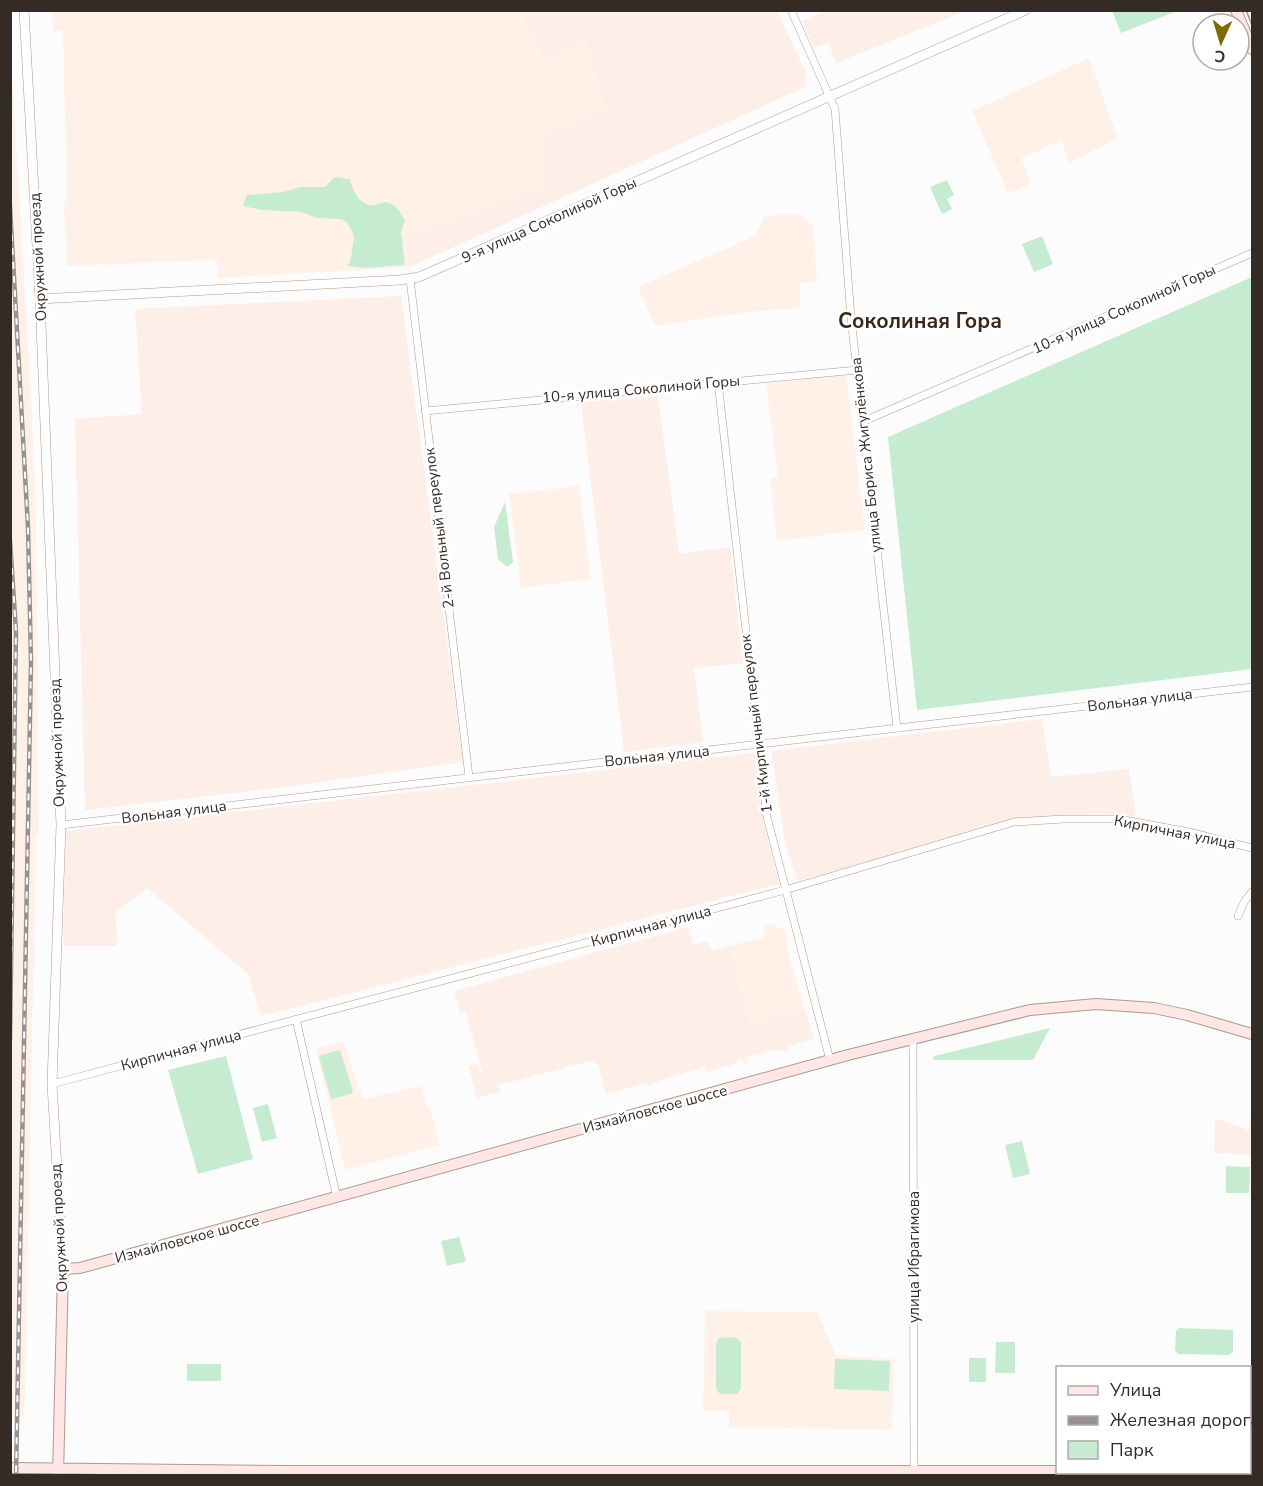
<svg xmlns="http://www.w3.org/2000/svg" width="1263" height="1486" viewBox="0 0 1263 1486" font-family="'Nunito Sans',sans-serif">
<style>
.commercial{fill:#fdeee8}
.built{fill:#fff1e8}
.green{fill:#c5ecd1}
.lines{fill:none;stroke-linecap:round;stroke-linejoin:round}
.minor-casing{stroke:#b19889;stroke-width:8}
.tertiary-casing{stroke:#b19889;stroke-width:10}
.secondary-casing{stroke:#b19889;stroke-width:12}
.minor{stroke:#fff;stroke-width:7}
.tertiary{stroke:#fff;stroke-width:9}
.secondary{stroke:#ffe7e7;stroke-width:10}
.tram{stroke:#97928f;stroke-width:1.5}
.rail-casing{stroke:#97928f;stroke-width:4.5}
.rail{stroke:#fff;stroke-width:2;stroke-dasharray:7;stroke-linecap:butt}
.labels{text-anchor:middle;stroke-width:5;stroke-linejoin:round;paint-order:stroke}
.street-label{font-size:15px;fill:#352b25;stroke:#fff}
.district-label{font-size:21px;font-weight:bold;fill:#3b271a;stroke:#fff}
</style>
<rect width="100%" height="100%" fill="#fcfcfc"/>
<path class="commercial" d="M520 11H777L806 73 805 87 410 267 402 238 547 186 541 137 587 40 543 59Z
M820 11H965L836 63 828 42 814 48 802 21 821 13Z
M401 296 463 762 277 788 85 810 75 419 142 414 135 309Z
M658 396 679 554 730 547 743 663 694 668 703 742 624 752 581 402Z
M1042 719 1051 777 1129 769 1136 816 1096 814 1014 821 797 881 785 841 771 751Z
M754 753 763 820 779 884 261 1016 248 974 147 888 116 912 117 946H63L66 831Z
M688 927 693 945 708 941 711 951 729 946 750 1024 805 1009 814 1039 788 1046 789 1051 774 1050 747 1057 748 1063 744 1064 742 1059 737 1060 738 1063 706 1072 705 1067 663 1079 648 1087 647 1083 606 1094 598 1064 590 1061 498 1085 500 1092 477 1098 468 1066 478 1064 480 1072H482L466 1012 460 1013 454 991Z
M1252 1110V1155L1214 1153 1215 1118 1248 1130Z"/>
<path class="built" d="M52 11H520L543 59 587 40 607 111 541 137 547 186 402 238 410 267 218 278 217 260 67 266 64 202 67 201 63 31H53Z
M10 40 32 413 36 527 39 833 36 835 25 1393 24 1415 20 1417H10V801L13 702 10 645Z
M1089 58 1118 138 1069 163 1061 140 1021 159 1031 184 1008 193 972 111Z
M799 214 813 226 817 282 799 283 801 308 749 312 655 326 638 287 755 236 765 216Z
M846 374 865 530 777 541 770 478 778 477 766 384Z
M579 486 591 579 521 588 509 494Z
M775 924 776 928 782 927 785 931 789 945 786 946 805 1009 750 1024 729 946 765 937 763 927Z
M343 1041 363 1099 421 1086 428 1109H430L440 1145 345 1170 316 1049Z
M705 1311 817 1312 836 1356 894 1359 892 1430 729 1427V1411H703Z"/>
<path class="green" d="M1112 11H1177L1121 33Z
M334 177 350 179C352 190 361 208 375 205 382 203 387 200 393 205 399 209 402 215 405 221L401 232 405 265 363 268 348 266C351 260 351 258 352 251 354 234 356 239 347 222L340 219 317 218 301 212 262 210 243 206 247 195 282 192 301 187H325Z
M947 180 954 195 947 199 952 209 942 214 930 187Z
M1042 236 1053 264 1034 272 1022 244Z
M1252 277V669L917 710 888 437Z
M505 502 513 562 507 567 498 559 494 527Z
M1050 1028 1033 1060H933L934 1056Z
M340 1050 353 1091 351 1094 331 1099 319 1057 321 1055Z
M226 1056 253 1159 198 1174 168 1070Z
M268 1104 277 1138 262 1142 253 1108Z
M1022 1141 1030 1174 1013 1178 1005 1145Z
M1226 1166 1250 1167 1249 1193H1226Z
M459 1237 466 1261 447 1266 441 1241Z
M1179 1328 1233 1330V1352L1229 1355 1178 1354 1175 1350 1176 1331Z
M731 1337 736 1338 741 1342V1388L737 1394H720L716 1389V1344L719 1338Z
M996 1342H1015V1373H995Z
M969 1358H986V1382H969Z
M835 1359 890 1361 889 1391 834 1389Z
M187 1364H221V1381H187Z"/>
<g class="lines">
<defs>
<path id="minor" d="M791 10 835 109 851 318 897 728
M410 279 469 777
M718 382 767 817 830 1060
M425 411 857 370
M862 422 1252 253
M61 825 1252 687
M1238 916 1244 902 1252 892
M296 1019 337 1198
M913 1039 914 1474
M52 1084 785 890 1014 822 1064 819H1119L1189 832 1252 848"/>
<path id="tertiary" d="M24 10 40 299 61 825 52 1084 63 1269
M40 299 400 280 419 277 1026 10"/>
<path id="secondary" d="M1236 10 1252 49
M10 1468 287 1471H1058
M1250 1471H1252
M58 1476 63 1269 80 1268 848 1055 1030 1010 1096 1004 1154 1008 1187 1015 1252 1034"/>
</defs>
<use href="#minor" class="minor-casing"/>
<use href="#tertiary" class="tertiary-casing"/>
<use href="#secondary" class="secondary-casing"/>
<use href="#minor" class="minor"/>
<use href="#tertiary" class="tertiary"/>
<use href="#secondary" class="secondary"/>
<path class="tram" d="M1246 10 1252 25
M10 1474 254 1476
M714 1476 1252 1475"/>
<defs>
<path id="rail" d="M10 206 28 528 31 662 16 1476
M10 540 16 632 10 1039"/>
</defs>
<use href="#rail" class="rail-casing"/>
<use href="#rail" class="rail"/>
</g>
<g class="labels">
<g class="street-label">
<text transform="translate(549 220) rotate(-24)" y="5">9-я улица Соколиной Горы</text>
<text transform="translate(38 257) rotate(-93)" y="5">Окружной проезд</text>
<text transform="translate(1124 309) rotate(-24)" y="5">10-я улица Соколиной Горы</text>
<text transform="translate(641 389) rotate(-5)" y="5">10-я улица Соколиной Горы</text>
<text transform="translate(866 455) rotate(-96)" y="5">улица Бориса Жигулёнкова</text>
<text transform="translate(439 528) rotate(-97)" y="5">2-й Вольный переулок</text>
<text transform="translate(1140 700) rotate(-7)" y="5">Вольная улица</text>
<text transform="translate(756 724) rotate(-97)" y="5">1-й Кирпичный переулок</text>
<text transform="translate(57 743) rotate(-92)" y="5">Окружной проезд</text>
<text transform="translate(657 756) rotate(-6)" y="5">Вольная улица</text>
<text transform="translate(174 812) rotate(-7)" y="5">Вольная улица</text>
<text transform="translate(1175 832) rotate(11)" y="5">Кирпичная улица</text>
<text transform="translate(651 926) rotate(-15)" y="5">Кирпичная улица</text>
<text transform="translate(181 1050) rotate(-15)" y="5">Кирпичная улица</text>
<text transform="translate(655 1109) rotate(-15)" y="5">Измайловское шоссе</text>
<text transform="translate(59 1228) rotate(-93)" y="5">Окружной проезд</text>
<text transform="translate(187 1239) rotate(-15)" y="5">Измайловское шоссе</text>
<text transform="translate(914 1257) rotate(-90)" y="5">улица Ибрагимова</text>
</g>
<g class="district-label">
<text x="920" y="328">Соколиная Гора</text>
</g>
</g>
<rect width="1263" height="1486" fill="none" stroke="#352b25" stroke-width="24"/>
<rect x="1056" y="1366" width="195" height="108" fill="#ffffff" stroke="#aeaaa8" stroke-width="1.5"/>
<rect x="1068" y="1386" width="30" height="9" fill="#ffe7e7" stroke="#aeaaa8" stroke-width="1.5"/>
<text x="1110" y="1396" font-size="18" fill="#352b25">Улица</text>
<rect x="1068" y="1416" width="30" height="9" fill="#97928f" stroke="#aeaaa8" stroke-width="1.5"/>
<text x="1110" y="1426" font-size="18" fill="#352b25">Железная дорога</text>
<rect x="1068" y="1441" width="30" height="18" fill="#c5ecd1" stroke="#aeaaa8" stroke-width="1.5"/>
<text x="1110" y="1456" font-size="18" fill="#352b25">Парк</text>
<g transform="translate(1221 42) rotate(184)"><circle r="28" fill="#ffffff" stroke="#aeaaa8" stroke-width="1.5"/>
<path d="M0-4.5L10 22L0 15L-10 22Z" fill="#7e6a01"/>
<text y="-9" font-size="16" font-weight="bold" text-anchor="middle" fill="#352b25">С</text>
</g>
</svg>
